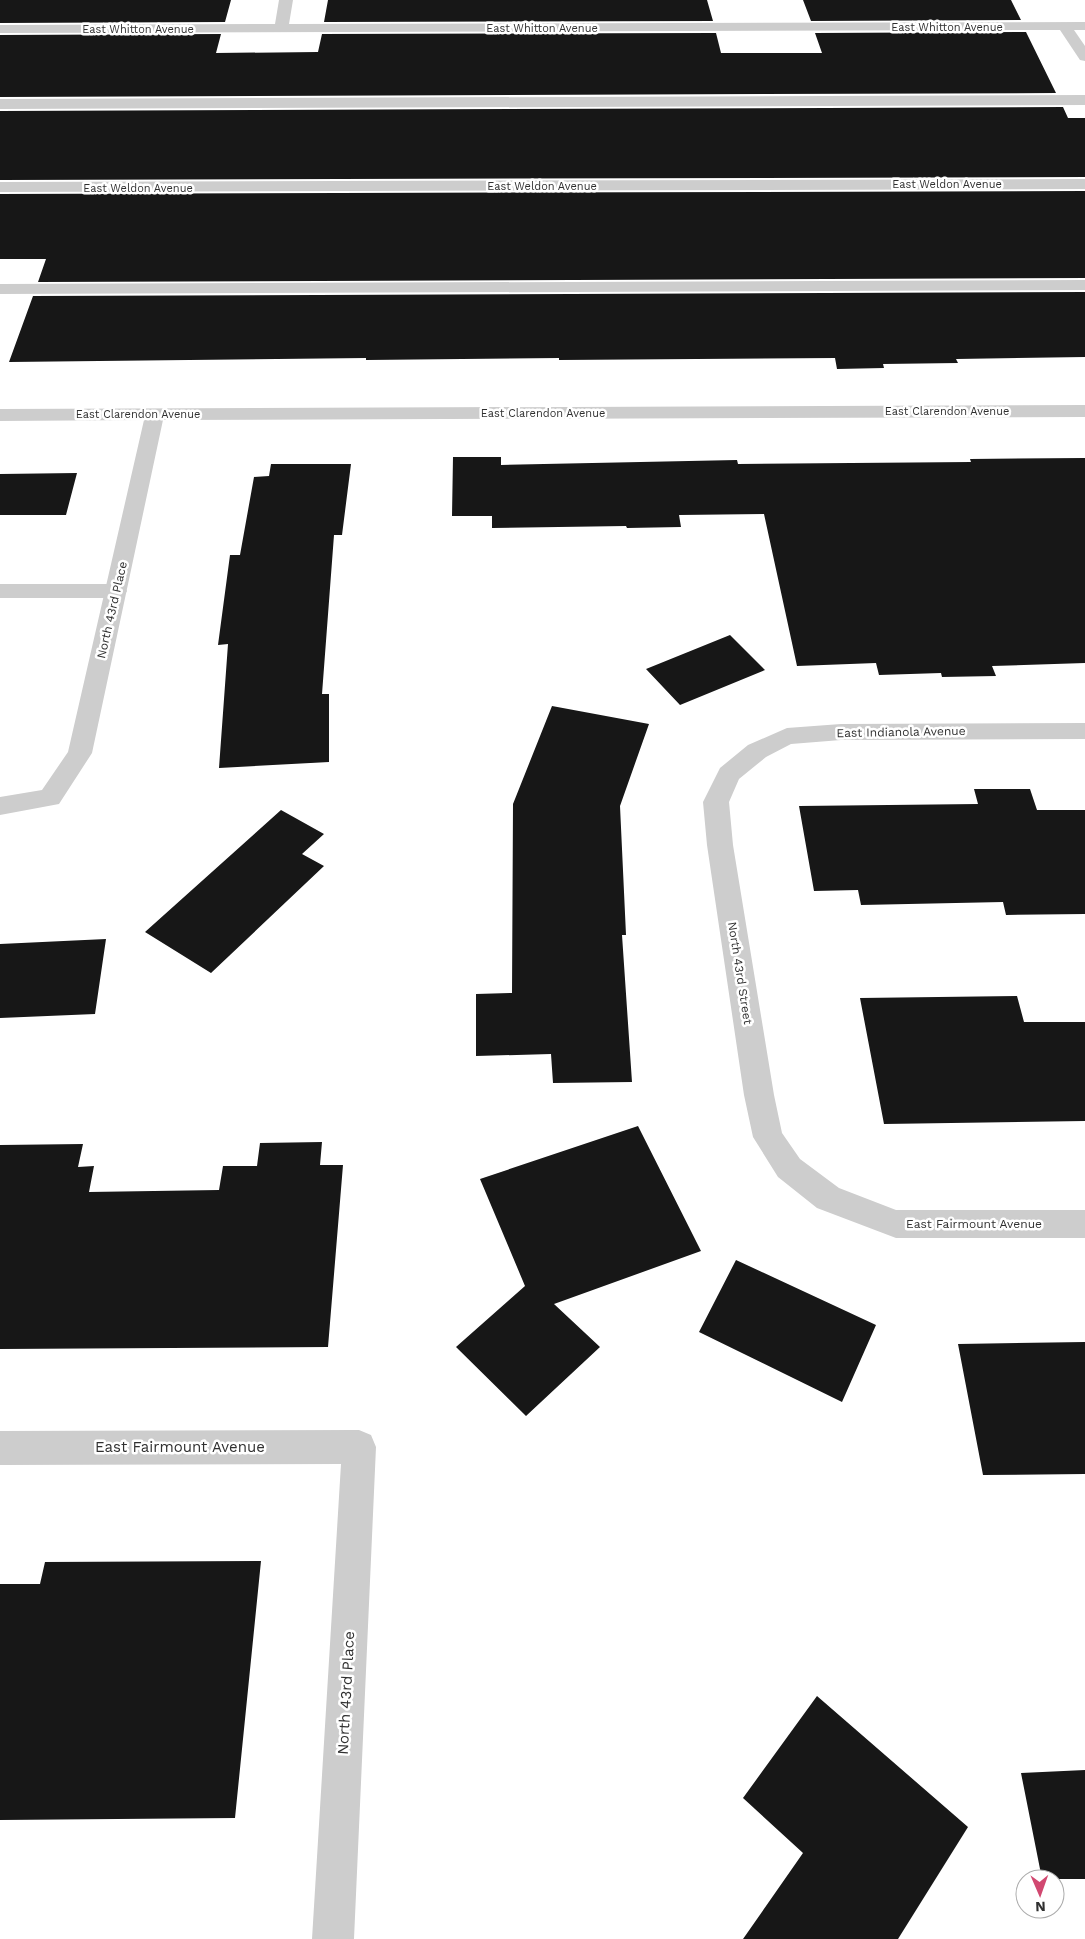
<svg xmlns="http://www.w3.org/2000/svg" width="1085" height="1939" viewBox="0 0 1085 1939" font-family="'Work Sans',sans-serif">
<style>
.building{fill:#171717}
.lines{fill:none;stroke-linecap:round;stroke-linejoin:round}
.lane{fill:#cdcdcd;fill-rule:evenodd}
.street{fill:#cdcdcd;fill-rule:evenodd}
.labels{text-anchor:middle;stroke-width:5;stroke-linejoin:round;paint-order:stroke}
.far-street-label{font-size:11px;fill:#303030;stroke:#fff}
.street-label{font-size:12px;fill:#303030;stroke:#fff}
.near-street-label{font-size:15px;fill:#303030;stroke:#fff}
</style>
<rect width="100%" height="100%" fill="#fff"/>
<path class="building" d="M0 0H231L225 22 0 23Z
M328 0H707L713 21 324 22Z
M803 0H1011L1021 20 811 21Z
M1026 32 1056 93 0 97V35L221 34 216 53 318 52 322 34 716 33 721 53H822L815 33Z
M1063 107 1068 118H1085V177L0 180V111Z
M1085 191V278L38 282 46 259H0V194Z
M1085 292V357L956 359 958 363 883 364 884 368 837 369 835 358 559 360V358L366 360V358L9 362 33 296Z
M453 457H501V465L737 460 738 464 971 462 970 459 1085 458V663L992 666 996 676 942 677 941 673 879 675 876 663 797 666 764 514 679 515 681 527 627 528 626 526 492 528V516H452Z
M271 464H351L342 535H334L322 694H329V762L219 768 228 644 218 645 230 555H240L254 477 269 476Z
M77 473 66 515H0V474Z
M730 635 765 670 680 705 646 669Z
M552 706 649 724 620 806 626 935H622L632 1082 553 1083 551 1054 476 1056V994L512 993 513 804Z
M974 789H1030L1037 810H1085V914L1006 915 1003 902 861 905 858 890 814 891 799 806 978 804Z
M281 810 324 834 302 854 324 866 211 973 145 932Z
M106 939 95 1014 0 1018V944Z
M1017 996 1024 1022H1085V1121L884 1124 860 998Z
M638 1126 701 1251 554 1304 600 1347 526 1416 456 1347 525 1286 480 1179Z
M322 1142 320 1165H343L328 1347 0 1349V1145L83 1144 78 1167 94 1166 89 1192 219 1190 223 1166H257L260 1143Z
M736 1260 876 1325 842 1402 699 1332Z
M1085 1342V1474L983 1475 958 1344Z
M261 1561 235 1818 0 1820V1584H40L45 1562Z
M817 1696 968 1827 898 1939H743L803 1853 743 1798Z
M1085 1770V1879H1042L1021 1773Z"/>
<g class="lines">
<path class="lane" d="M1085 95V105L0 109V99Z
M1085 280V290L0 294V284Z
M0 584H116L124 586 127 591 124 596 116 598H0Z"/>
<path class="street" d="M279 0H293L289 24 1085 22V30H1074L1085 46V61L1080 60 1060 30 0 33V25L275 24Z
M1085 179V189L0 192V182Z
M1085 405V417L163 420 92 753 59 804 0 815V797L42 790 68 752 144 420 0 421V409Z
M1085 723V739L841 740 791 744 766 757 739 779 729 802 733 845 774 1095 782 1133 800 1159 839 1188 896 1210H1085V1238H896L817 1208 778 1177 753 1137 744 1095 707 845 703 802 720 768 748 745 787 728 841 724Z
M359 1430 371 1435 376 1447 354 1939H312L341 1464 0 1465V1431Z"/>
</g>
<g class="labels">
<g class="far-street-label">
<text x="947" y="31">East Whitton Avenue</text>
<text x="542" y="32">East Whitton Avenue</text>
<text x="138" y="33">East Whitton Avenue</text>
<text x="947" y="188">East Weldon Avenue</text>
<text x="542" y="190">East Weldon Avenue</text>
<text x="138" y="192">East Weldon Avenue</text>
<text x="947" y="415">East Clarendon Avenue</text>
<text x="543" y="417">East Clarendon Avenue</text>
<text x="138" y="418">East Clarendon Avenue</text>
</g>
<g class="street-label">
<text transform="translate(112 610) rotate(-77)" y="4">North 43rd Place</text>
<text transform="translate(901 732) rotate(-1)" y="4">East Indianola Avenue</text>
<text transform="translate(740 973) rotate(81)" y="4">North 43rd Street</text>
<text x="974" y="1228">East Fairmount Avenue</text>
</g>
<g class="near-street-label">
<text x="180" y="1452">East Fairmount Avenue</text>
<text transform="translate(346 1693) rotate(-87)" y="5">North 43rd Place</text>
</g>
</g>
<g transform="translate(1040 1894) rotate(178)"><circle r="24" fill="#ffffff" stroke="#acacac"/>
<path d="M0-4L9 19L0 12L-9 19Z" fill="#d14870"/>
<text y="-8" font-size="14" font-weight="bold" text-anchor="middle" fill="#303030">N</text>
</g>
</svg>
